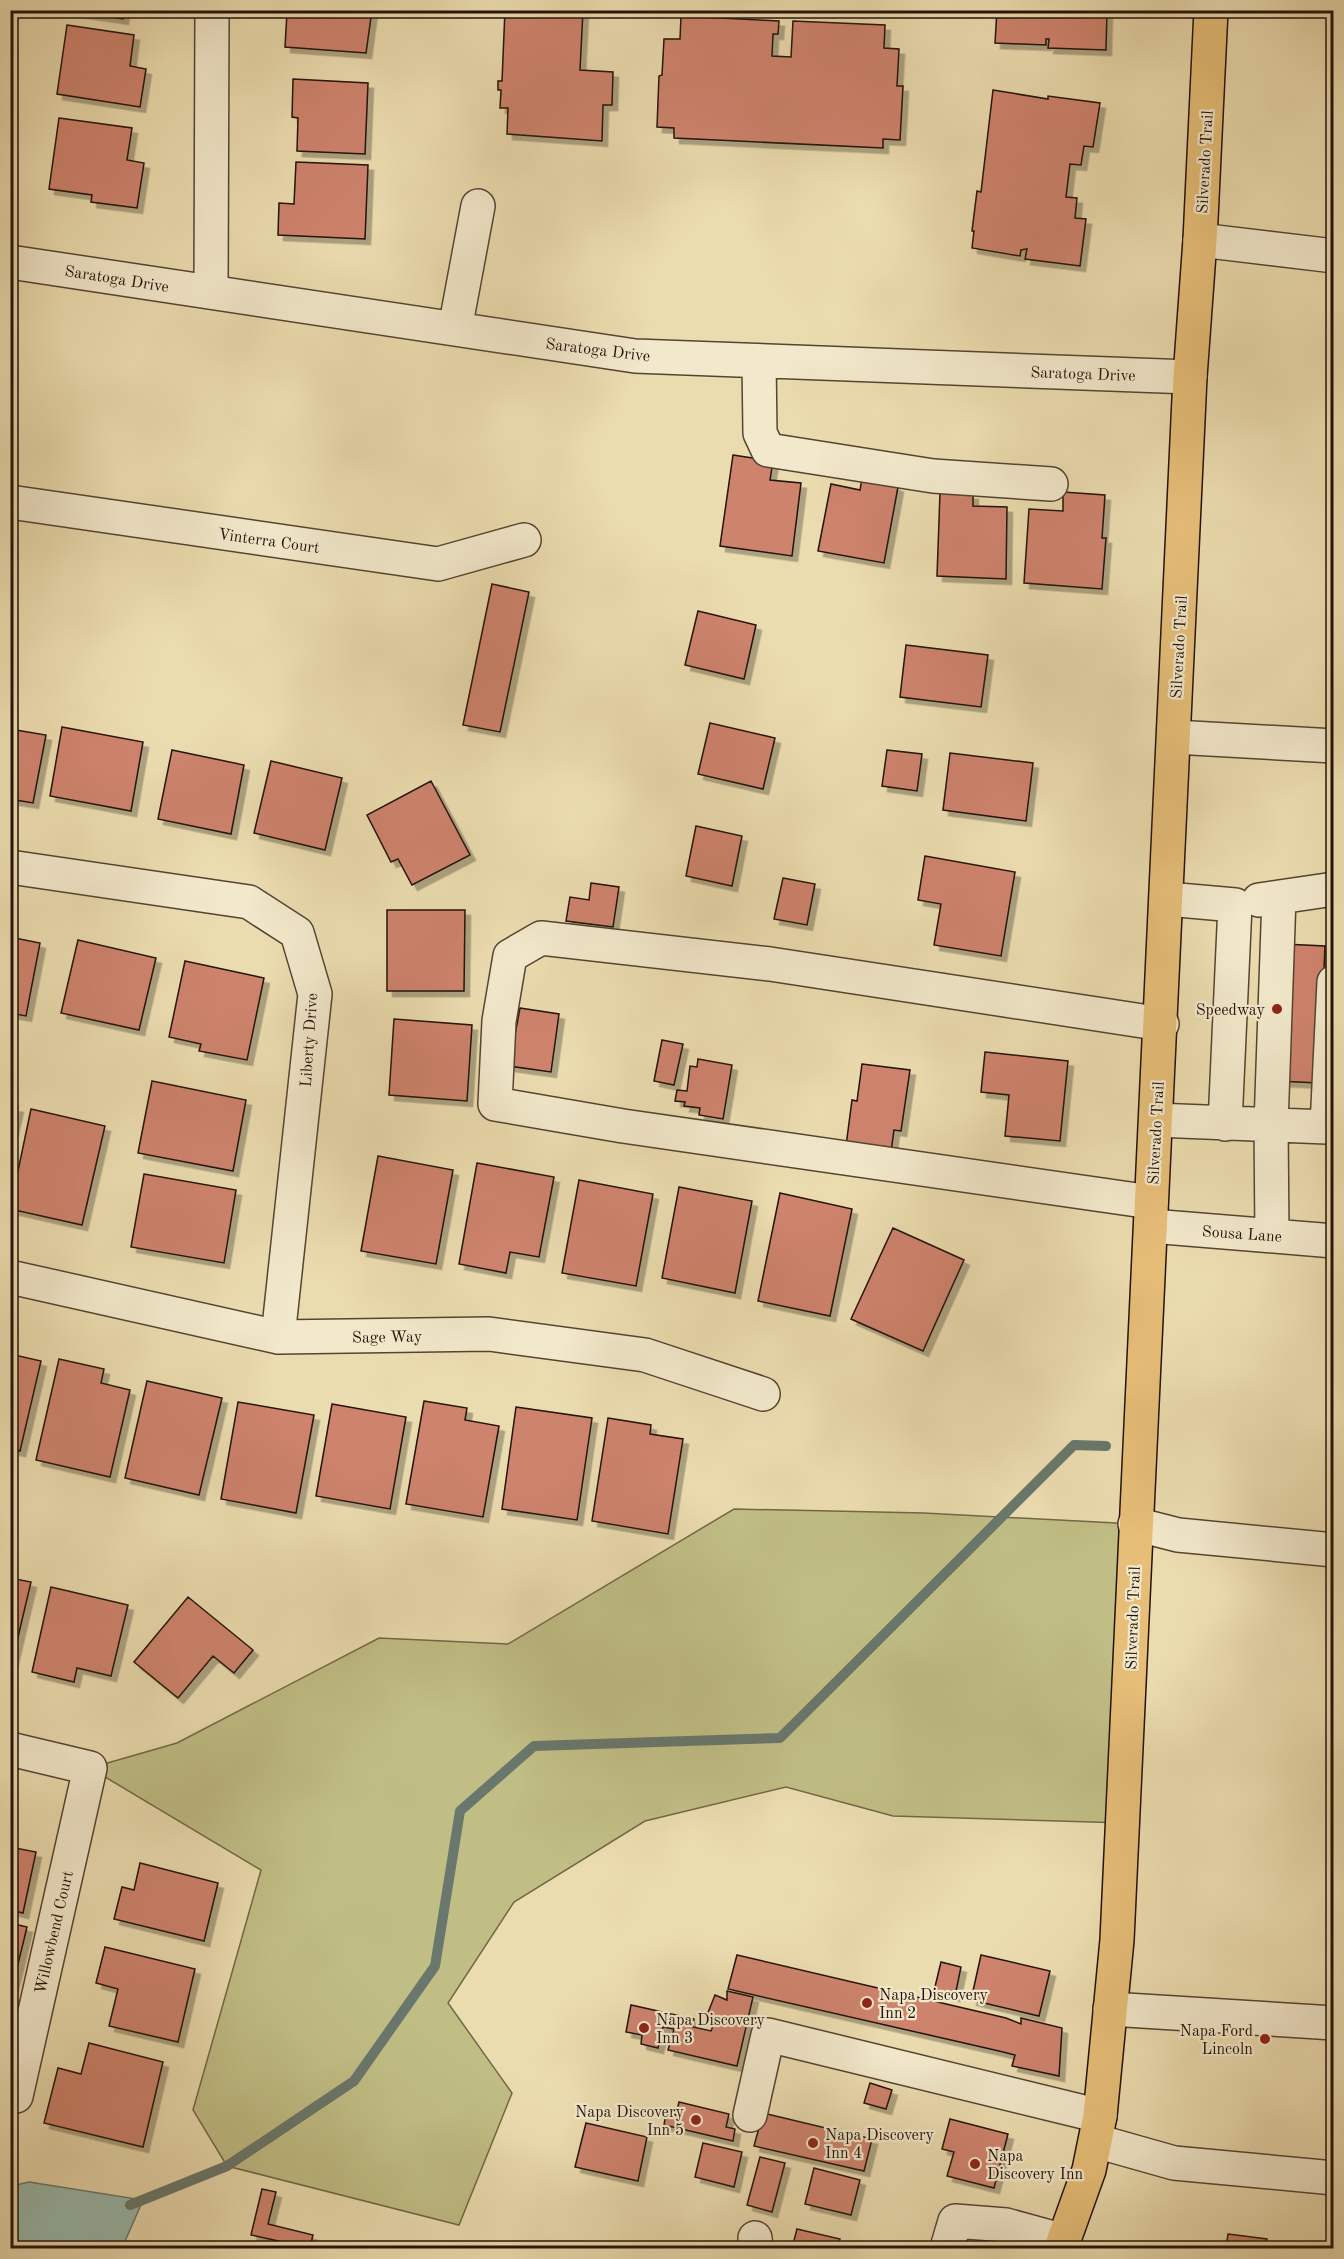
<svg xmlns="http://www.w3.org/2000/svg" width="1344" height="2259" viewBox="0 0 1344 2259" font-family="'Old Standard TT',serif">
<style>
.green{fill:#c0be85;stroke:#726847;stroke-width:1.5}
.water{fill:#98bbae;stroke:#69776c;stroke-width:1.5}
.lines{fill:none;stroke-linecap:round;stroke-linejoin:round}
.stream{stroke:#69776c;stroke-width:10}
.building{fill:#ce836d;stroke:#231209;stroke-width:1.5;filter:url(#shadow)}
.minor-casing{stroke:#554432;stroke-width:36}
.major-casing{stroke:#231209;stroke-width:36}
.minor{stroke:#f2e8cb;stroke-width:33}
.major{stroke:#e6be78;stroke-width:33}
.poi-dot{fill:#8f2418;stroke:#f2e8cb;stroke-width:2}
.labels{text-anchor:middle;stroke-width:4.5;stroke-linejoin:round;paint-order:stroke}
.street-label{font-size:16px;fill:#231209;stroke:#f2e8cb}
.poi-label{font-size:16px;fill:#231209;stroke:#f2e8cb;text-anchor:start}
</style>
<defs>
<filter id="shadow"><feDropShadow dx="5.5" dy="5.5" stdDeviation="0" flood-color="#0004"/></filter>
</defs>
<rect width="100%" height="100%" fill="#ebdcaf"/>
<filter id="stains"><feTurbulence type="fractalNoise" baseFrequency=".00333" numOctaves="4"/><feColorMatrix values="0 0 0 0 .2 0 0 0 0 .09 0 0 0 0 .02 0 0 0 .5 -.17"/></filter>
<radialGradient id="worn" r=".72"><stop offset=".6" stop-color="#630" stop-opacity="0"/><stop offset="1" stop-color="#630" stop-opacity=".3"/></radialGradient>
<path class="green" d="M734 1509 924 1513 1135 1524 1124 1823 893 1816 786 1787 645 1821 514 1902 448 2003 512 2093 459 2225 227 2166 193 2110 261 1870 90 1768 177 1743 379 1638 508 1644Z"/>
<path class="water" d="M29 2182 143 2200 122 2248H11V2186Z"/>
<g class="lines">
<path class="stream" d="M130 2205 227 2166 354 2081 435 1966 460 1811 534 1746 780 1738 1074 1445 1106 1446"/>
</g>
<path class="building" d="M63 10H124L123 19Z
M311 10H372L366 53 285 47 287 12 311 14Z
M505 10H583L580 70 613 72 612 105H603L602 141 507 134 508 108H500L501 90H498V81H502Z
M997 10H1107L1106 50 1048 48 1049 39H1046V45L995 43Z
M681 16 779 21 778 34H773L772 56 791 57 793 21 885 25 884 48 899 49 897 86H903L900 140 883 139V148L674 138V128L657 127 659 76 662 75 664 39H680Z
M67 25 134 35 130 66 146 69 140 107 57 94Z
M293 79 368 83 365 154 297 151 298 118 292 117Z
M993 90 1048 99V96L1100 103 1093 147 1084 146 1081 165 1070 164 1066 197 1077 198 1075 218 1086 219 1080 266 1025 259 1027 249 1021 250 1020 256 972 248 974 231H972L977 191 981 192Z
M59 118 132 128 127 160 144 163 137 208 91 202 92 195 49 189Z
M296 162 368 165 365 239 278 235 279 203 294 204Z
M733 455 773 461 770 480 801 483 792 556 720 546Z
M863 472 898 487 884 563 818 551 831 484 860 490Z
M1063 492 1105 495 1102 538H1106L1102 589 1024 583 1029 509 1063 511Z
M940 493 973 494V506L1007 507 1006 579 937 576Z
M492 584 529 592 500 732 463 725Z
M698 611 756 625 744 679 685 665Z
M906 645 988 655 981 707 900 697Z
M710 723 775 738 763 789 698 774Z
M62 727 143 742 131 811 50 796Z
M10 729 46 735 33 803 10 799Z
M172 750 244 765 231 834 158 819Z
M887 750 922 754 917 791 882 786Z
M950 753 1033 763 1026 821 943 810Z
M271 761 342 778 325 850 254 833Z
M431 781 470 855 412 885 398 859 391 862 367 815Z
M696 826 742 836 732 886 686 876Z
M925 856 1015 872 1001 956 934 945 941 904 918 900Z
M783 878 815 884 807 925 774 919Z
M591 883 619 887 613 927 566 921 570 897 589 900Z
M387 910H465L464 991H387Z
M10 937 40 943 26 1016 10 1013Z
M78 940 156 958 139 1030 61 1013Z
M1283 944 1325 946 1319 1083 1277 1081Z
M185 961 264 978 247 1060 199 1051 201 1044 169 1037Z
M520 1008 559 1014 551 1072 509 1066Z
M394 1019 472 1025 467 1101 389 1095Z
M662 1040 683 1044 674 1085 654 1081Z
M985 1052 1068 1061 1060 1141 1005 1136 1009 1095 981 1092Z
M698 1059 732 1065 723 1119 699 1115 700 1108 684 1106 685 1102 675 1101 677 1090 687 1091 690 1066 697 1067Z
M862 1064 910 1070 901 1131 894 1130 891 1152 846 1146 852 1100 857 1101Z
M152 1081 246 1100 233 1171 138 1153Z
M10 1106 18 1107 10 1141Z
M31 1109 105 1126 82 1225 10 1209Z
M378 1156 453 1170 436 1264 361 1251Z
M477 1163 554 1177 539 1257 510 1252 506 1273 459 1264Z
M144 1174 236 1190 224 1263 131 1247Z
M579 1180 653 1194 636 1286 562 1273Z
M679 1187 752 1201 735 1293 662 1278Z
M780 1193 852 1209 830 1316 758 1301Z
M893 1228 964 1260 923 1351 851 1319Z
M10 1354 41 1361 20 1451 10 1449Z
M59 1359 104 1369 101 1383 130 1390 110 1477 36 1460Z
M147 1381 222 1398 199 1495 125 1478Z
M424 1401 467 1408 465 1420 499 1426 483 1517 406 1504Z
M238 1402 314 1415 296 1513 221 1499Z
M332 1404 406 1417 390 1509 316 1496Z
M516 1407 592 1418 577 1520 502 1509Z
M608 1418 651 1425 650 1434 683 1439 668 1534 592 1521Z
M10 1578 31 1582 10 1671Z
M51 1587 128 1605 111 1676 77 1668 74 1682 32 1672Z
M188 1597 253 1650 234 1673 213 1656 178 1698 134 1662Z
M10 1847 36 1852 23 1913 10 1910Z
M140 1863 218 1883 204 1941 114 1919 122 1887 134 1890Z
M10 1923 27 1927 10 1997Z
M105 1947 195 1969 178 2042 109 2026 118 1989 96 1983Z
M737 1955 1006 2018 1021 2024V2018L1062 2028 1059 2076 1012 2066 1015 2055 999 2051 728 1989Z
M981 1955 1050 1971 1039 2016 971 2000Z
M941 1962 961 1967 955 1996 934 1991Z
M727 1991 753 1997 737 2066 668 2050 674 2029 663 2027 658 2048 641 2044 642 2035 626 2032 631 2005 694 2019 693 2027 711 2031 716 2018 707 2015 715 1995 727 2000Z
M89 2043 163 2062 143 2147 44 2123 58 2068 81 2074Z
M870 2083 892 2090 886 2109 864 2103Z
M679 2102 729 2114 726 2127 735 2129 733 2141 664 2125 666 2113 676 2115Z
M763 2113 872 2139 864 2171 754 2146Z
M950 2119 1008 2134 994 2188 947 2176 954 2152 942 2149Z
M586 2123 647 2137 638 2181 575 2167Z
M703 2143 742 2152 734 2187 695 2177Z
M760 2157 785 2163 772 2212 747 2205Z
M814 2168 860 2180 851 2215 805 2204Z
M262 2189 276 2192 268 2224 313 2235 310 2248 251 2235Z
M797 2229 840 2239 837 2248H792Z
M1228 2234 1267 2239 1266 2248H1226Z"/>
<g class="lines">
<defs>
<path id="minor" d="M1200 240 1334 256
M10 262 635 356 1190 377
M211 292 212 10
M455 329 478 206
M759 361 760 433 768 450 933 476 1051 484
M10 502 438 564 524 540
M1174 737 1334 746
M10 867 249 902 297 933 315 994 278 1337
M1167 899 1235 905 1225 1124
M1259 900 1334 889
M1156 1120 1327 1127 1334 982
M1151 1202 623 1126 495 1104 499 1021 510 956 541 938 770 964 1162 1024
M1151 1226 1334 1241
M1272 1235 1271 1125 1279 897
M10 1277 278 1337 489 1334 645 1355 763 1394
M1135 1524 1178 1535 1334 1550
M10 1749 90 1768 16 2096
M1110 2009 1334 2023
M750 2115 768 2035 1100 2116
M1096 2141 1174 2163 1334 2178
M755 2238 756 2248
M947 2248 955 2221 1006 2225 1064 2241"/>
<path id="major" d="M1061 2248 1089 2170 1100 2116 1117 1940 1190 377 1200 240 1211 10"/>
</defs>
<use href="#minor" class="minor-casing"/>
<use href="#major" class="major-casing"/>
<use href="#minor" class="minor"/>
<use href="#major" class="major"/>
</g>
<g class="poi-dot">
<circle cx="1277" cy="1009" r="6"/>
<circle cx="867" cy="2003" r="6"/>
<circle cx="644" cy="2028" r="6"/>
<circle cx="1265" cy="2039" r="6"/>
<circle cx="696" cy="2120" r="6"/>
<circle cx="813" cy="2143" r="6"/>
<circle cx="975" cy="2164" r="6"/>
</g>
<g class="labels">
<g class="street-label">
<text transform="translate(1204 162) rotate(-87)" y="6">Silverado Trail</text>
<text transform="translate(117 278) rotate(9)" y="6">Saratoga Drive</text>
<text transform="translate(598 349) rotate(7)" y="6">Saratoga Drive</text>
<text transform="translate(1083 373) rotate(2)" y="6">Saratoga Drive</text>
<text transform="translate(269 540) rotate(8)" y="6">Vinterra Court</text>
<text transform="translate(1178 647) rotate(-87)" y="6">Silverado Trail</text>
<text transform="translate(308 1040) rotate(-86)" y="6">Liberty Drive</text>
<text transform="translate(1155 1133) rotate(-87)" y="6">Silverado Trail</text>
<text transform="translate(1242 1233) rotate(4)" y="6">Sousa Lane</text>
<text transform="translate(387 1336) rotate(-1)" y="6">Sage Way</text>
<text transform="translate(1132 1618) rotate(-88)" y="6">Silverado Trail</text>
<text transform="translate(53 1932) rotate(-77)" y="6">Willowbend Court</text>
</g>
<g class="poi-label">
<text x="1265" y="1015" text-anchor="end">Speedway</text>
<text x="879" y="2000">Napa Discovery<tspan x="879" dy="18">Inn 2</tspan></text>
<text x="656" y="2025">Napa Discovery<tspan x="656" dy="18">Inn 3</tspan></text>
<text x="1253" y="2036" text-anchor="end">Napa Ford<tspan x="1253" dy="18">Lincoln</tspan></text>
<text x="684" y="2117" text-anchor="end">Napa Discovery<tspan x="684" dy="18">Inn 5</tspan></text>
<text x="825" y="2140">Napa Discovery<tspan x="825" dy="18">Inn 4</tspan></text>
<text x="987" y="2161">Napa<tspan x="987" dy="18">Discovery Inn</tspan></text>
</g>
</g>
<rect width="1344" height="2259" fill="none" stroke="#ebdcaf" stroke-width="36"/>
<rect x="12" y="12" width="1320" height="2235" fill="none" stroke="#231209" stroke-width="3"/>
<rect x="18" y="18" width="1308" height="2223" fill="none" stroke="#231209" stroke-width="1.5"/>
<rect width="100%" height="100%" filter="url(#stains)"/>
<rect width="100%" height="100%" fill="url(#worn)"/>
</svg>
